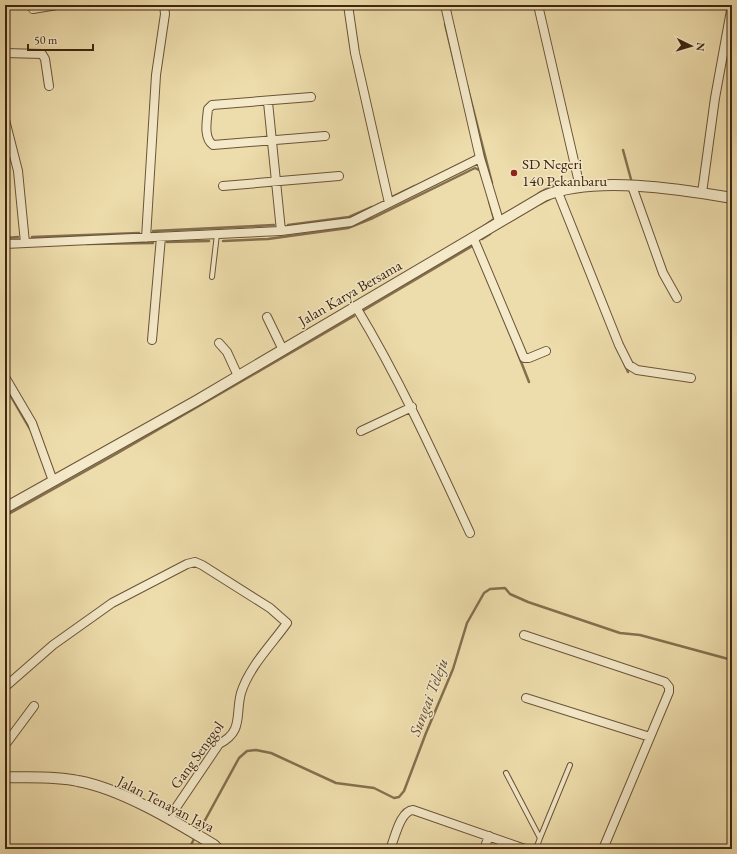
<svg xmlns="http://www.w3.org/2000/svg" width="737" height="854" viewBox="0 0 737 854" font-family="'EB Garamond',serif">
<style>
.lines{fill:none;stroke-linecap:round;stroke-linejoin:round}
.stream{stroke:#846f4e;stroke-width:2.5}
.service-casing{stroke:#6a5437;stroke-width:6}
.minor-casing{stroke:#6a5437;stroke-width:10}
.tertiary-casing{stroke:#6a5437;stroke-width:12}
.service{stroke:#f4e9c9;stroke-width:4}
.minor{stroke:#f4e9c9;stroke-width:8}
.tertiary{stroke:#f4e9c9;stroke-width:10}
.poi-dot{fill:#8f2418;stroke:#f4e9c9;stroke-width:1.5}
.labels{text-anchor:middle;stroke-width:3;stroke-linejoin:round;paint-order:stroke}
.poi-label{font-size:15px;fill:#3e2610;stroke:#f4e9c9;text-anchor:start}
.street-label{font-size:15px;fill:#3e2610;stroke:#f4e9c9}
.water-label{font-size:16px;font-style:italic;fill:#614a2f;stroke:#f4e9c9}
</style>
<rect width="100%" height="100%" fill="#eeddac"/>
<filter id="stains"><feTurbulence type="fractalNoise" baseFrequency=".005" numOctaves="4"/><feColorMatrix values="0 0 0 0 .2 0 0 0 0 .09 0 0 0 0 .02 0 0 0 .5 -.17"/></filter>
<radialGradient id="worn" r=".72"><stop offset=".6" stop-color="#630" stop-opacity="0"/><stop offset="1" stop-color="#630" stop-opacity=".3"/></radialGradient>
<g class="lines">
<path class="stream" d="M710 5 724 8
M445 24 458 78
M467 85 492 183
M623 150 632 183
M539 193 552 186 564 185
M390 198 415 186
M540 204 550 199
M288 225 349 217 372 207
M484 226 494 219 489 201
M153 231 274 225
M32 237 139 233
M5 238 18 237
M482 239 490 234
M223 241 268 239 348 228 373 218 475 168 481 171
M167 242 209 241
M87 244 153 243
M364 310 474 245
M516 349 529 382
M625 365 628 372
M5 386 30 429
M5 516 116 454 354 316
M198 833 239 758 247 751 256 750 271 753 336 783 374 788 394 798 399 797 404 791 426 733 453 669 467 623 484 593 490 589 505 588 510 594 528 602 620 633 640 635 732 660
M189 849 195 837"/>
<defs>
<path id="service" d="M212 277 217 234
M506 773 540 838 536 849
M540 838 570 765"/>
<path id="minor" d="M348 5 355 53 389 203
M445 5 480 158 499 221
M538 5 580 187
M33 9 57 5
M5 53 42 54 45 59 49 86
M311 97 212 105 208 109C207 120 203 138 213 145L325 136
M268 102 281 231
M5 120 18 171 25 243
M223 186 339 176
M632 186 663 273 677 298
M557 190 619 345 629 365 637 370 691 378
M702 193 715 98 732 5
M473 237 524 358H529L546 351
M146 238 156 75 165 14 164 5
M5 244 281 231 351 222 480 158
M356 307C400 380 435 457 470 533
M267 317 283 350
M152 340 161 237
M219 343 227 352 238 376
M5 377 32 423 53 481
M361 431 412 407
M524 635 665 682 669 687V692L603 849
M5 687 53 645 112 603 187 564 195 562 202 565 270 608 287 623C272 644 249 667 241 693 235 715 244 731 219 744L169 818
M526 698 650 737
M5 745 34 706
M390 849C395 838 400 811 413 810L525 849
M484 849 489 836"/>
<path id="tertiary" d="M5 508 196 401 544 196C594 175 679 189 732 198
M5 777C29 778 54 776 78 781 122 789 176 822 214 845L218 849"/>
</defs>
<use href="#service" class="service-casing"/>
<use href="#minor" class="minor-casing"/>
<use href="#tertiary" class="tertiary-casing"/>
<use href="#service" class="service"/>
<use href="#minor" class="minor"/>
<use href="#tertiary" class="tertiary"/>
</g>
<circle class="poi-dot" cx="514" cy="173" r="4"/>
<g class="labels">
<g class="poi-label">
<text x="522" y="169">SD Negeri<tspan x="522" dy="17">140 Pekanbaru</tspan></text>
</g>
<g class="street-label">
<text transform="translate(350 293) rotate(-30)" y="5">Jalan Karya Bersama</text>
<text transform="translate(197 755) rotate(-54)" y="5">Gang Senggol</text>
<text transform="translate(166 804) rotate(27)" y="5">Jalan Tenayan Jaya</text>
</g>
<g class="water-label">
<text transform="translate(428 697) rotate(-69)" y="6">Sungai Teleju</text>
</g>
</g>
<rect width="737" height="854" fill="none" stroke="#eeddac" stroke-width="20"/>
<rect x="6" y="6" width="725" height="842" fill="none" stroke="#3e2610" stroke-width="2"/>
<rect x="10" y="10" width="717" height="834" fill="none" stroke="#3e2610"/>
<g transform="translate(691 46) rotate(95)" stroke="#f4e9c9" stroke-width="3" paint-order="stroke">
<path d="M0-3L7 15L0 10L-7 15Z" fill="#3e2610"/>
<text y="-6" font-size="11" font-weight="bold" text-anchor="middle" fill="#3e2610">N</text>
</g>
<path d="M28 44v6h65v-6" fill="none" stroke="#3e2610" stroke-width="2"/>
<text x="34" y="44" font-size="12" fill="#3e2610" stroke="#f4e9c9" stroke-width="3" paint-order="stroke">50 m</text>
<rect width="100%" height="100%" filter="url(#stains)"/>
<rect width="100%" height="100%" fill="url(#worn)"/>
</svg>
